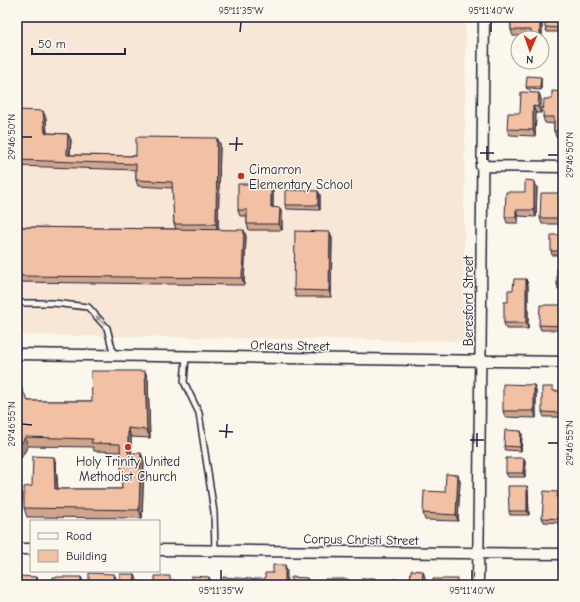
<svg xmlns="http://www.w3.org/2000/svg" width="580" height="602" viewBox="0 0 580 602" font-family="'Comic Neue',sans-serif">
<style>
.built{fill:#f8e6d6}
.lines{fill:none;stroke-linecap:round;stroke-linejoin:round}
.lane-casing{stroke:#22223b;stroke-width:8}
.street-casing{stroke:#22223b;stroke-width:13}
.lane{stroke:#fbf7ec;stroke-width:5}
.street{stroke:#fbf7ec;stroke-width:10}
.wall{fill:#d0a58c;stroke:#22223b}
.shaded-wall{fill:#a98672;stroke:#22223b}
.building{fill:#f2c0a3;stroke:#22223b}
.oneway{fill:#99979c}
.ticks{fill:none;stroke:#22223b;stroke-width:1.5}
.poi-dot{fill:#c8321e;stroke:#fbf7ec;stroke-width:1.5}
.labels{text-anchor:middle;stroke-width:3;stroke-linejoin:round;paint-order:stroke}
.poi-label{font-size:13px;fill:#22223b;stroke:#fbf7ec;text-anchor:start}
.street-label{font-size:13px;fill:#22223b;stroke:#fbf7ec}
.neatline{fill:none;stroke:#22223b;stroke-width:1.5}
.ticks-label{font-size:10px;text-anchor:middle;fill:#22223b}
</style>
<rect width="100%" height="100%" fill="#fbf7ec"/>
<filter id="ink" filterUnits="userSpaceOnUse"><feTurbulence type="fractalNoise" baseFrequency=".025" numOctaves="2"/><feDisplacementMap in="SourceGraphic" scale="8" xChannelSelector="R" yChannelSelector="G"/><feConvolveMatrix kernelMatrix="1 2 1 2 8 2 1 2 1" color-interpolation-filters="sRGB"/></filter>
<g filter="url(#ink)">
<path class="built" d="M17 17H466L463 341 17 335Z"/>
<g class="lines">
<defs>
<path id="lane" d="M17 303H53L88 307 107 328 114 356
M186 357 184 382 199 413 214 512 215 551
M17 486 19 497 17 519"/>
<path id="street" d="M481 166 563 167
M17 354 563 362
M17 549H31
M159 550 563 554
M478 585 484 17"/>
</defs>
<use href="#lane" class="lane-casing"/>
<use href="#street" class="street-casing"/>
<use href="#lane" class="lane"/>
<use href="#street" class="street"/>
</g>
<path class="wall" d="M511 17H542V45V38L531 36H513L511 30Z
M563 17V24H562V32H547L545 27Z
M541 79V90L527 89 526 87Z
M563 92V137H556L554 131V124L545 123 543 117 552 99Z
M539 93 541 99V113H536L535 136 510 135 507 129 520 113Z
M17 110 46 118 47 133 68 134 71 140 70 155 136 156 217 138 220 144 218 230 246 236 244 285 17 282V227L176 229 174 224 173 188 138 186 136 180V170L17 166Z
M563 182V224H542L540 218 561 193Z
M271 184 273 190V207L282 214V230H249L247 224V216H240L238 210Z
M537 187 536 217 518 216V223H507L505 217 525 192Z
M318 191 320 195V210L287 209 285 205Z
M563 235V255H552L551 251Z
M332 238 331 297H296L294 290Z
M563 268V289H558L557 284Z
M526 279 528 285V329H506L504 323 508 302 513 290Z
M563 305V330H541L539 325Z
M145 371 148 380 150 438 131 437V453L144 461 142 518 27 517 24 508 54 457 56 465 58 489H122L121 452 94 451 93 447 28 446 21 458 17 455V387L28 401H92Z
M534 385 536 391V418L505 417 503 411Z
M555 391H563V417H544L542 412Z
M521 431 522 435 521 451 505 450 504 446Z
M524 458 525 462V477H508L506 473Z
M460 481 458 521 425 520 423 513 445 492Z
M527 486 528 490 529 515H510L509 511Z
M559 496V497L563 498V523L544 522 542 518Z"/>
<path class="shaded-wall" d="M540 17H542V45V38H540Z
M560 20 562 24V32L560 28Z
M541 77V90L540 87Z
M539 93 541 99V113L538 107Z
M533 106 536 113 535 136 533 130Z
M43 111 46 118 47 139 45 133Z
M68 134 71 140 69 161 67 155Z
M217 138 220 144 218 231 216 224Z
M534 181 537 187 536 217 534 210Z
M271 184 273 190V214L271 207Z
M318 191 320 195V210L318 205Z
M280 208 282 214V230L279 224Z
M516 210 518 216V223L516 217Z
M244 230 246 236 244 285 242 278Z
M330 232 332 238 331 297 329 291Z
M526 279 528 285V329L526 323Z
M145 371 148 380 150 438 147 430Z
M534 385 536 391V418L534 411Z
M128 428 131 437V461L128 453Z
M521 431 522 435 521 451 520 447Z
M25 437 28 446 21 458 18 449Z
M141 453 144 461 142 518 139 510Z
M54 457 56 465 58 497 55 489Z
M524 458 525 462V477L523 473Z
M458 475 460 481 458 521 456 515Z
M527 486 528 490 529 515 527 511Z
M285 565 287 571V585H285Z
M423 571 425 577V585H422Z
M114 574 117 580V585H114Z
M135 574 137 580V585H134Z
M37 577 38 581V585H36Z
M81 577 83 581V585H81Z
M209 577 211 581V585H209Z
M307 578 308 582V585H307Z
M252 579 254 583V585H252Z"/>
<path class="building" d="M511 17H540V38H531V30H511Z
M545 17H563V20H560V28L545 27Z
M527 76 541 77 540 87H526Z
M552 91 563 92V131H554V117H543L544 99H552Z
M521 92 539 93 538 107 533 106V130L507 129 508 113H520Z
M17 110 43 111 45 133 68 134 67 155 136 156V137L217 138 216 224H174L172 182 136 180V164L17 160Z
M525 180 534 181V210H516V217H505L506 192H525Z
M561 182H563V218H540L541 193H561Z
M238 184H271V207L280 208 279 224H247V210H238Z
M285 190 318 191V205H285Z
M17 227 244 230 242 278 17 276Z
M295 231 330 232 329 291 294 290Z
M551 235H563V251H551Z
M557 268H563V284H557Z
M514 279H526V323H504V302H508V290H513Z
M540 305H563V326L539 325Z
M91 371H145L147 430 128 428V453H141L139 510 24 508V487L32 486 33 456 54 457 55 489H122L120 444 91 443 93 439 25 437 18 449H17V387L20 385 28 401H92Z
M503 384 534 385V411H503Z
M542 387H553V391H563V413L542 412Z
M505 430 521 431 520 447 504 446Z
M506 458H524L523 473H506Z
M446 474 458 475 456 515 423 513 424 491 445 492Z
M508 486H527V511H509Z
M544 491 558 492 557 497 563 498V519L542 518Z
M273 565H285V585H254V579H265V573H273Z
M411 570 423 571 422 585H392L393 579 410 580Z
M89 573 114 574V585H89Z
M120 574H135L134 585H120Z
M18 576 37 577 36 585H17Z
M155 576H170V580L184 581V585H155Z
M191 576 209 577V584H217V585H191Z
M53 577H81V585H53Z
M223 577 252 579V585H223Z
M291 577 307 578V585H291Z
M362 578H375V584H388V585H362Z
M325 579H348V585H325Z
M433 579H457V585H433Z"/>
<defs><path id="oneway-solid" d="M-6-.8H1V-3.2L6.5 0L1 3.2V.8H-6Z"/></defs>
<use class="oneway" href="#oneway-solid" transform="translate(100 320) rotate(-133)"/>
</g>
<path class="ticks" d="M240 32 241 22M491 32V22M22 137H32M229 144H243M236 151 237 137M480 153H494M548 155H558M487 160V146M22 424 32 425M219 431 233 432M226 438 227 424M470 440H484M548 443H558M477 447V433M221 580V570M472 580V570"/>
<g class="poi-dot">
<circle cx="241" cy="176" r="4"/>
<circle cx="128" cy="447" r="4"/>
</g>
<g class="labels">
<g class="poi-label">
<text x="249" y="174">Cimarron<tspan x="249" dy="15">Elementary School</tspan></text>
<text x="128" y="466" text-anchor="middle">Holy Trinity United<tspan x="128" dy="15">Methodist Church</tspan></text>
</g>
<g class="street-label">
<text transform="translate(468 301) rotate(-90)" y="5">Beresford Street</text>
<text transform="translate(290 345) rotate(1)" y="5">Orleans Street</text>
<text transform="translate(361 539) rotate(1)" y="5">Corpus Christi Street</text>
</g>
</g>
<rect width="580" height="602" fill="none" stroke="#fbf7ec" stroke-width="44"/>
<rect x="30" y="520" width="130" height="52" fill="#fbf7ec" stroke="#a4a2a5"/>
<rect x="38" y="533" width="20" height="6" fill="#fbf7ec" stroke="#a4a2a5"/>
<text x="66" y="540" font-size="12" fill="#22223b">Road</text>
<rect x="38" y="550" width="20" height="12" fill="#f2c0a3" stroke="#a4a2a5"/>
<text x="66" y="560" font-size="12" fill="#22223b">Building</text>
<g transform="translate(530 50) rotate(182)"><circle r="19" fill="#fbf7ec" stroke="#a4a2a5"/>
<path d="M0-3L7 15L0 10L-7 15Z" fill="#c8321e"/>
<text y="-6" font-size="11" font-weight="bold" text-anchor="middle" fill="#22223b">N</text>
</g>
<path d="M32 48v6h93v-6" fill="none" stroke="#22223b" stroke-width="2"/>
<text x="38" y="48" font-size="12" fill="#22223b" stroke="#fbf7ec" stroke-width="3" paint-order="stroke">50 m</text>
<rect x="22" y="22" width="536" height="558" class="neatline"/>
<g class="ticks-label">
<text x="241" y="14">95°11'35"W</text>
<text x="491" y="14">95°11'40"W</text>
<text transform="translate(11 137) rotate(-90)" y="4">29°46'50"N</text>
<text transform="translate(569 155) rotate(-90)" y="4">29°46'50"N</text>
<text transform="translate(11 424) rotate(-90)" y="4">29°46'55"N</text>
<text transform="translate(569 443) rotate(-90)" y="4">29°46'55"N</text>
<text x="221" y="594">95°11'35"W</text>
<text x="472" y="594">95°11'40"W</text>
</g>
</svg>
